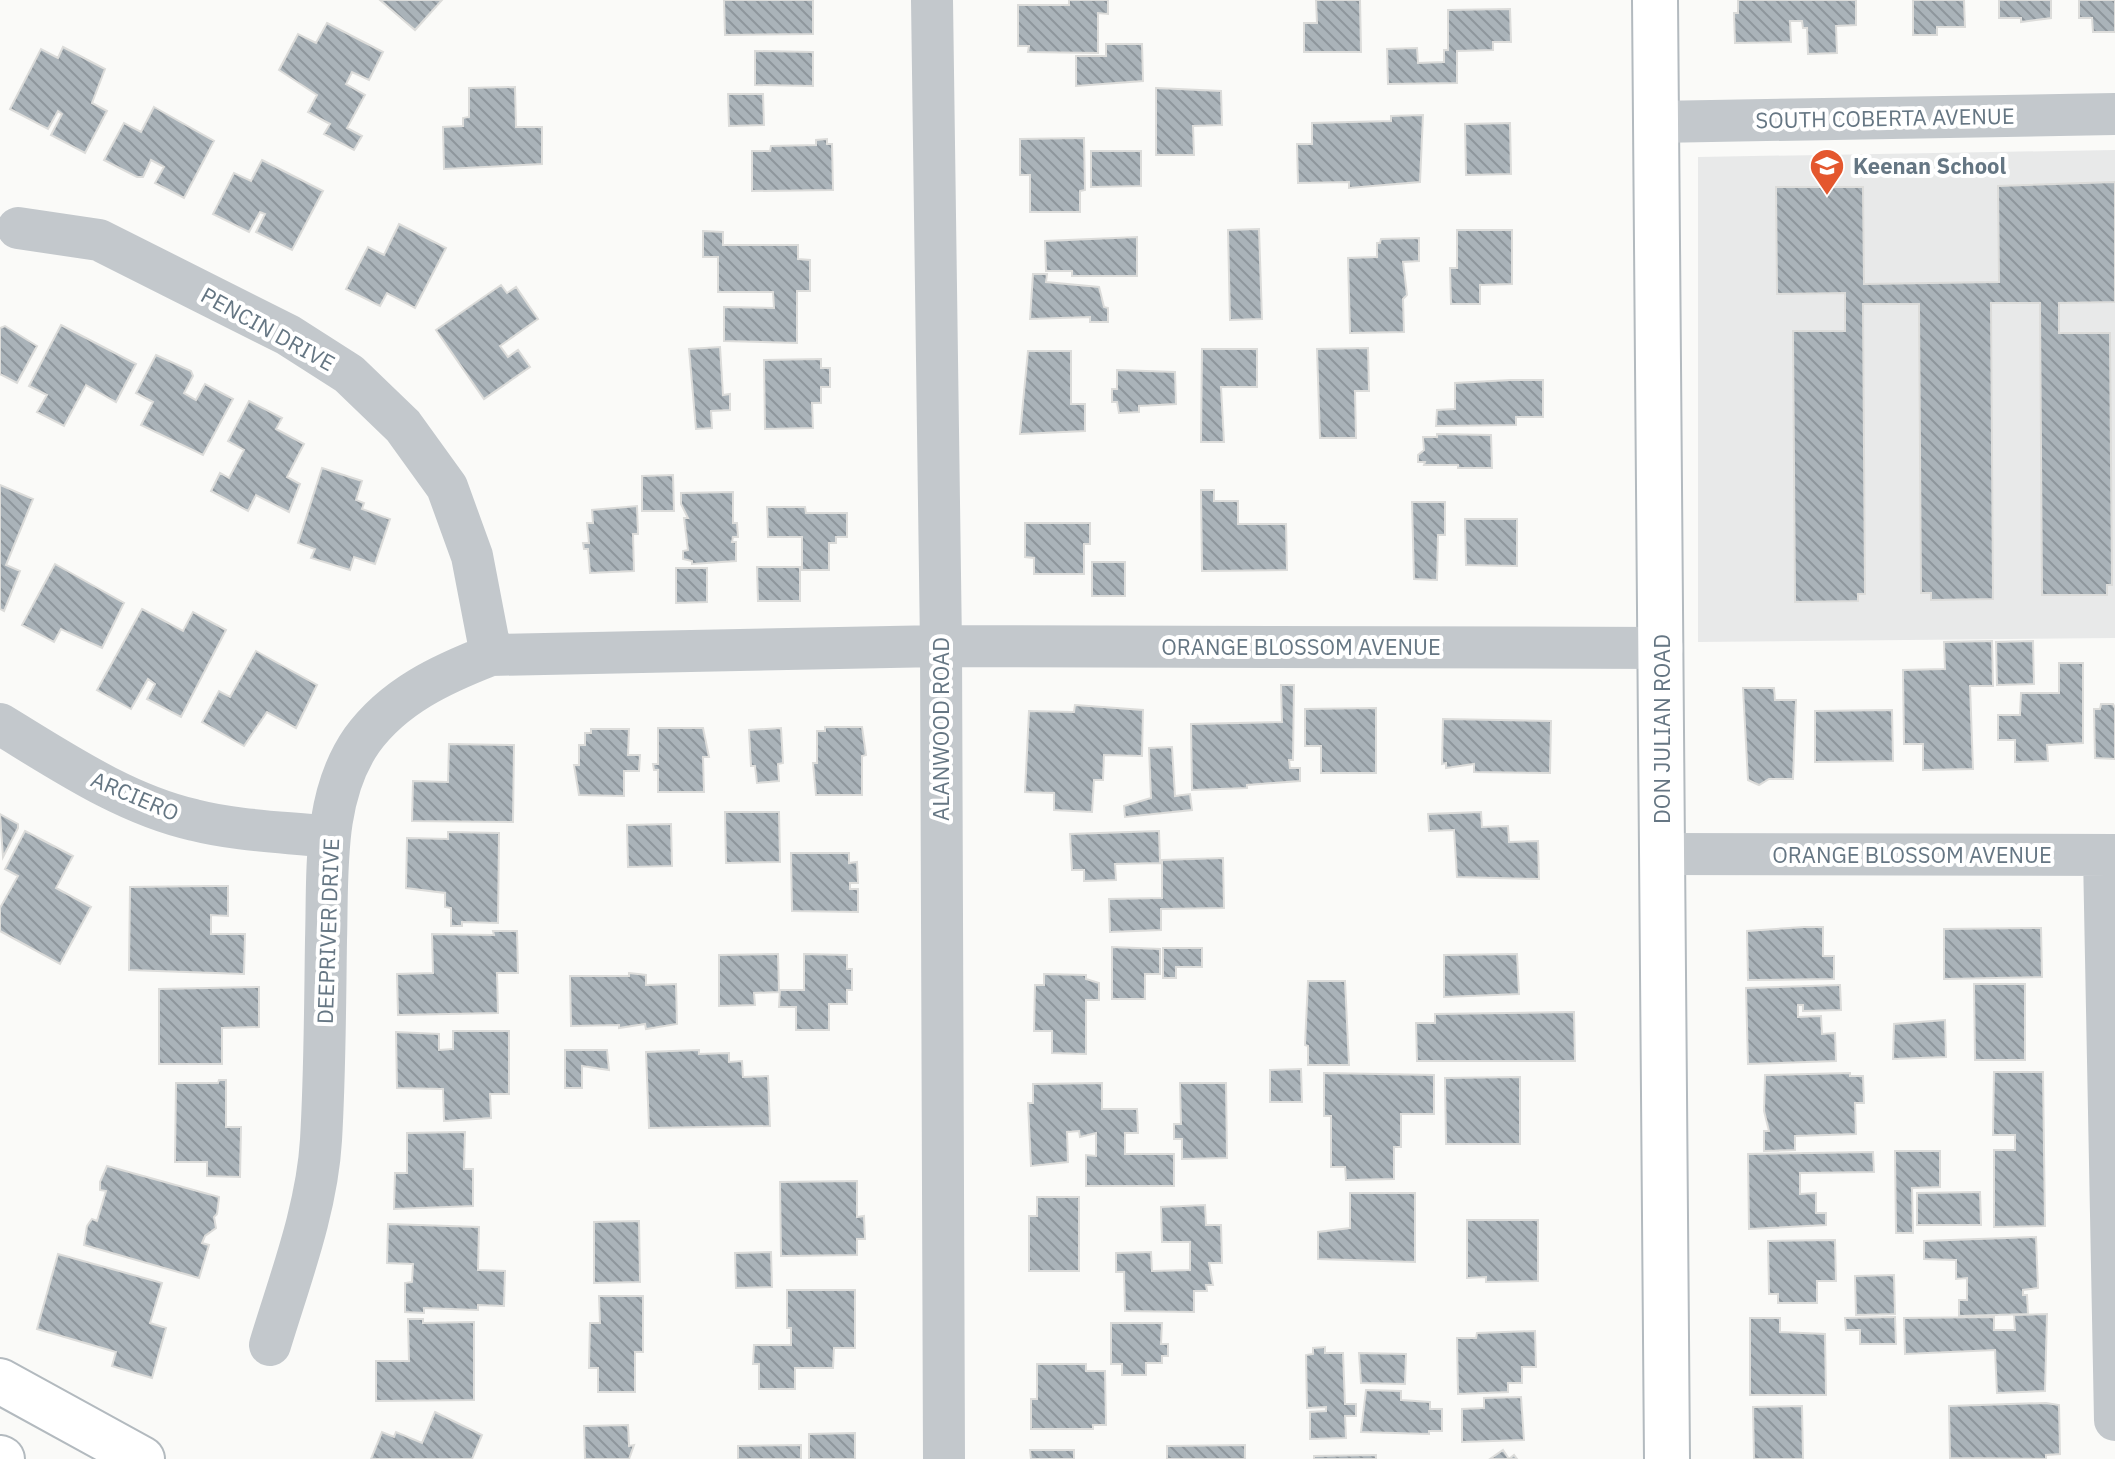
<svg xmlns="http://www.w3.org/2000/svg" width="2115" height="1459" viewBox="0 0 2115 1459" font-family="'IBM Plex Sans',sans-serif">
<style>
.built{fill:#e8e9e9}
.building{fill:url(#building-back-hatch);stroke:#dcdcda;stroke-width:2}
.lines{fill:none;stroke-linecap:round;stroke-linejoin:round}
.secondary-casing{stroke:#b3babf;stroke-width:48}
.street{stroke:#c3c8cc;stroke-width:42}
.secondary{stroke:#fff;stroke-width:44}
.labels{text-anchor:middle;stroke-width:8;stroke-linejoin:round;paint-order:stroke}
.street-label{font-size:22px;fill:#657683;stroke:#fff}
.poi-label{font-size:22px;font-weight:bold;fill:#657683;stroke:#fff;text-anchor:start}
</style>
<defs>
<pattern id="building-back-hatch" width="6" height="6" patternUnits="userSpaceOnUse" patternTransform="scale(2)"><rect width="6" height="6" fill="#aab3b9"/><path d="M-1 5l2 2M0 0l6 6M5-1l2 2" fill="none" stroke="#8e969c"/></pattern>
</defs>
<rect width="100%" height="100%" fill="#fafaf8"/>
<path class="built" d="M2115 150V638L1698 642V157Z"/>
<path class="building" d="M380 0H442L415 30Z
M724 0H813V34L725 35Z
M1069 0H1108V14L1098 13V53L1028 52 1029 46H1018V5H1069Z
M1316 0H1360L1361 52H1304V23H1317Z
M1738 0H1856V25L1836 26 1837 53 1808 54 1807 28H1803L1802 21H1790L1791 42 1735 43 1734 13H1738Z
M1913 0H1964L1965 27H1937V35H1913Z
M1999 0H2051V18L2021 22V18H1999Z
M2079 0H2115V32H2093L2092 18H2079Z
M1510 9 1511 42H1493V50L1457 51V83L1388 84 1387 49 1417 48 1418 63 1444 62V50H1448V10Z
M327 23 383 52 369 80 352 72 346 84 365 95 347 128 362 136 354 150 324 134 330 124 308 112 317 95 279 70 298 34 316 43Z
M1106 44H1142L1143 81 1076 86V56H1106Z
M63 47 105 69 92 103 107 111 85 153 51 135 62 114 58 111 48 129 10 109 41 49 58 58Z
M755 51 813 52V86L755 85Z
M515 87 516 127H542V164L444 169 443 127 463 126V118L469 117V88Z
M1156 88 1221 91 1222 125 1193 126 1194 155H1156Z
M728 94H763L764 125 729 126Z
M154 107 214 141 184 198 155 183 164 167 151 160 143 177H137L104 160 124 123 141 132Z
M1423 115 1420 182 1349 188V182L1298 183 1297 144H1312V123L1391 121V116Z
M1510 123 1511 174 1466 175 1465 124Z
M1084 138 1085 190 1080 191V212H1030V175H1020V139Z
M827 139V144H832L833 190 752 191V151H770L771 146 816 145V140Z
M1091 151H1141V186L1091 187Z
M262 160 323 191 292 250 256 232 265 214 260 212 249 232 213 214 234 173 251 181Z
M2115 182V302L2059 303V333H2110L2112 585H2107V595H2042L2040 303H1991L1993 599 1931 600V593H1921L1919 304H1863L1865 594H1858V601L1795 602 1793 331H1845V293L1777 294 1776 187H1863L1864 284 1999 282 1998 186Z
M399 224 446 248 415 308 387 293 380 306 346 289 368 247 384 255Z
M1259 229 1262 319 1230 320 1228 230Z
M1457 230H1512V284L1480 285V304H1451L1450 268H1457Z
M703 231 723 232V245H798V259L810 260V291H797V343L724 341V307L774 308 773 292H718V257H703Z
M1137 237V276H1072V271H1046L1045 241Z
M1419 238V261L1403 262 1407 295 1403 299 1404 332 1350 333 1348 258 1377 257V243H1380L1381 239Z
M1033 274H1047L1046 282 1099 287 1104 307 1108 308V322H1090V317L1030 319Z
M501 285 507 293 516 287 538 319 500 346 508 357 518 350 530 367 484 399 436 330Z
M61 325 136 364 116 402 86 385 64 426 37 412 47 395 29 386Z
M5 326 37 346 17 383 0 374V328Z
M720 347 723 395 730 394V410L711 411 712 428 696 429 689 349Z
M1368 348 1369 391H1355L1356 438H1320L1317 349Z
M1202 349H1257V387H1221L1224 442H1201Z
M1028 351H1071V404H1085V431L1020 434Z
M156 355 191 371 193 376 184 393 196 400 205 384 233 399 203 455 141 425 153 402 136 393Z
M821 359V368H830V387H821V403H812L813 428 765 429 764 360Z
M1117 370 1175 372 1176 404 1139 406V412L1119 413 1117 402H1112V389H1117Z
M1511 380H1543V417H1516V425L1436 426 1437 410 1455 409V383Z
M249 401 282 418 276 429 304 444 287 477 300 484 289 512 256 495 248 511 211 491 220 473 229 478 244 450 228 441Z
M1437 434 1491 435 1492 468H1458V465H1424L1425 462H1418V455L1424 450 1423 437H1437Z
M322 468 362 481 356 500 364 503 362 509 390 519 375 564 354 557 350 570 311 558 315 549 298 543Z
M673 475 674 511H642V476Z
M0 485 33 499 6 565 20 571 4 611 0 609Z
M1201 490H1214V501H1238V524H1286L1287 570 1202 571Z
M733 492V523H737L738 537H733L732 542H736V561L692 564V561L683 559V551L688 550 684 518H688L681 504V493Z
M1412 502H1445V535H1438L1437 580 1414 579Z
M637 506 638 534H633L634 571 590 573 588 549H584L583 543H589L587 523H593L592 510Z
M767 507H805L806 513H847V537H836V543H829V570H802V537H768Z
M1465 519H1517V566L1466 565Z
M1025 523H1090V544H1084V574H1034V558L1025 557Z
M1092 562H1125V596H1092Z
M55 564 124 603 102 648 61 629 54 642 22 625Z
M757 567H800V601H758Z
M676 568H707V602L676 603Z
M142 609 183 631 193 612 226 630 181 717 147 699 155 684 148 679 131 709 97 690Z
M1992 641 1993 686H1970L1973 769 1923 770V744H1904L1903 670 1945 669 1944 642Z
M2033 641 2034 684 1997 685 1996 642Z
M256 651 317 685 296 728 267 712 244 746 202 722 219 691 230 697Z
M2059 663H2083V743L2047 745 2048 761 2015 762V740H1998V715H2020L2021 693H2059Z
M1281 685H1294L1293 760H1289L1290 768H1300V781L1247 785V788L1192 790 1191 724 1282 722Z
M1743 688H1774L1775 700H1796L1793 779H1769L1759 785 1748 780Z
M2101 704H2113L2115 708V759L2095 758 2094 709H2100Z
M1075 705 1143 710 1142 756 1104 755 1103 780H1094L1092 812 1054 810V793L1025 792 1029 711 1074 712Z
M1376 708V773H1321V746H1305V709Z
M1892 710 1893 761 1815 762V711Z
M1443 719 1551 721 1550 773 1474 772V764L1446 768V763L1442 764Z
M825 727H862L866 755 862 756V795H816L813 763H817V731H825Z
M658 728H703L709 757H703L704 792H658V770H654L653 764H658Z
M781 728 783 763 778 764 779 781 757 783 755 766H751L749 730Z
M591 729H629L628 755H640L639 771H624V796L579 795 574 765H579V745H585V733H591Z
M449 744 514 745 513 822 412 821 413 781 448 782Z
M1172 747 1175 796 1190 794 1192 810 1125 817 1124 806 1151 798 1149 748Z
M725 812H779L780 862 726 863Z
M1481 812 1482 827 1508 826 1509 842 1538 841 1539 879 1457 877 1454 830 1429 831 1428 814Z
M0 814 18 824V828L3 857Z
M671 824 672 866 628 867 627 825Z
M25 831 73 856 56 888 91 907 60 964 0 931V908L18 876 5 869Z
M1159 831 1160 863 1115 864 1116 880 1084 881V870H1072L1070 834Z
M448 832 499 833 498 923 462 922V926H451V908L445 907V893L406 888 407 838 448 839Z
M791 853H849V863L857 862 858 883H850V889H858V912L792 911Z
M1223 858 1224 908 1161 909V930L1110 932 1109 899 1162 898V860Z
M210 886H228V916L211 915V934H245L244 974 129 970 130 887Z
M1804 927H1823V956H1834V979L1748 980 1747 931Z
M2041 928 2042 977 1944 979V929Z
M493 931H517L518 973H497L498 1013 398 1015 397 974 433 973 432 934 494 935Z
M1112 947 1160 949V974H1145V999H1112Z
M1163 948H1202V967H1176V978H1163Z
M778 954 779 992 754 993 755 1005 719 1006V955Z
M804 954 847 955V969H852V990H847V1004H829V1030H796V1007H779L780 990H804Z
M1517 954 1519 994 1444 997V955Z
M629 973 646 975V985L676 984 677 1024 646 1029 645 1024 619 1028V1025L571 1026 570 976H629Z
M1044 974 1086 975V979L1099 983V1000H1086V1054L1052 1053V1031H1034L1035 985H1044Z
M1308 981H1345L1349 1065H1308V1046L1305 1045Z
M1974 984H2025V1060H1975Z
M1840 985 1841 1010 1803 1011V1005H1798V1017L1821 1016 1822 1034 1835 1033 1836 1061 1748 1064 1746 988Z
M259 987V1027L222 1028V1064H159V989Z
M1574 1012 1575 1061H1417L1416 1023H1435V1014Z
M1945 1020 1946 1057 1893 1059 1894 1024Z
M453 1031H509V1094H490L491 1118 444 1121 443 1089 397 1088 396 1032 439 1034V1050L453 1049Z
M565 1050H607L609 1070 582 1066V1088H565Z
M699 1050V1054L729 1053V1062L742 1061 743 1077 768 1076 770 1126 649 1128 646 1052Z
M1301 1069 1302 1102H1270V1070Z
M1994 1072H2043L2045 1226 1994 1227V1150H2015V1135H1993Z
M1324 1073 1434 1075V1114H1401V1147H1394V1179L1346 1180 1345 1167H1331V1116H1324Z
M1850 1073V1076H1863L1864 1103H1855L1856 1134 1795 1136V1150L1764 1151V1131H1769L1764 1111 1765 1075Z
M1520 1077V1144H1446L1445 1078Z
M219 1080H226V1127H241L240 1177 207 1176V1162H175L176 1083H218Z
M1102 1083V1109H1137L1138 1133H1125V1154H1174V1186H1086V1155L1096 1156V1133L1080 1137 1079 1131 1067 1132 1068 1162 1031 1166 1028 1103H1033V1084Z
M1180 1083H1226L1227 1158 1182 1159V1139H1174V1124H1181Z
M465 1132 464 1169H473V1206L394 1209 395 1173H407V1133Z
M1895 1151H1940V1187L1912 1188 1913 1233H1896Z
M1873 1152 1874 1172 1800 1173V1194L1816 1193V1213H1826V1225L1749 1229 1748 1154Z
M107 1166 219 1197 217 1214 214 1217 216 1228 205 1236 202 1243 209 1245 199 1278 84 1245 87 1226 92 1219 97 1221 106 1191 100 1190V1182Z
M857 1181V1217L864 1216 865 1239H857V1255L781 1256 780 1182Z
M1980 1192 1981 1225H1917V1193Z
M1350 1193H1415V1262L1318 1259V1232L1350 1228Z
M1037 1197H1079V1271H1029V1216H1037Z
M1205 1205 1206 1225H1221L1222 1263H1209L1213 1285H1206L1207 1291H1194V1312L1125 1311 1124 1272H1116V1253L1151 1252 1152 1271 1190 1270V1242H1162L1161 1207Z
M1467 1220H1538V1281L1486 1282V1277L1467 1278Z
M639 1221 640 1282 594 1283V1222Z
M388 1224 479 1227 478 1270 505 1271 504 1306 478 1305V1310L424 1308V1313L405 1312V1283L412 1282 413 1264 387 1263Z
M2036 1237 2038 1288 2023 1290V1295H2027L2028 1314 1959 1316V1300H1967V1278L1956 1279V1260L1924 1259V1241Z
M1835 1240 1836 1281H1817V1303H1778V1294H1769L1768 1241Z
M771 1252 772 1287 736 1288 735 1253Z
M58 1254 162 1283 150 1323 166 1328 152 1378 112 1366 116 1352 37 1329Z
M1894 1275 1895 1314 1856 1315 1855 1276Z
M787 1290H855V1348H834L833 1368H795V1389H759V1364H753L754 1345H791V1328H787Z
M599 1296H643V1352H635V1392H598V1368H589L590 1323H600Z
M2047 1314 2045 1391 1997 1393 1995 1350 1905 1354 1904 1318 1994 1317V1330H2015L2014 1315Z
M1895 1317 1896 1344H1860V1330H1846L1845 1318Z
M1750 1318H1780V1332L1825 1334 1826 1395H1750Z
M408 1319H423V1323L474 1322V1400L376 1401V1361H409Z
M1111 1323H1162L1161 1344H1168V1356H1162V1363H1146V1375H1122V1364H1111Z
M1535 1331 1536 1367H1522V1383H1508V1392L1458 1394 1457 1338H1476L1477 1333Z
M1325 1347V1353H1343L1345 1404H1356V1416H1345L1346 1438 1310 1439V1412L1326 1411V1407L1307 1408 1306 1355 1313 1354V1348Z
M1359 1353 1406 1354 1405 1384 1361 1383Z
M1037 1364H1086V1371H1105L1106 1425H1093V1429H1031V1399H1037Z
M1366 1390 1401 1391V1400L1430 1402V1409H1442V1431H1429V1434L1361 1432Z
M1521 1397 1524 1440 1462 1442V1409L1484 1408V1398Z
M2046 1403 2059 1405 2060 1454 2046 1455V1459L1950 1458 1949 1406Z
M1802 1406 1803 1459H1754L1753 1407Z
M435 1412 482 1435 472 1459H371L382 1432 394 1437 396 1432 422 1443Z
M628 1425 629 1446 634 1445 629 1459H585L584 1426Z
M855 1433V1459H809V1434Z
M801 1445V1459H738V1446Z
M1245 1445V1459H1167V1446Z
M1030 1450H1074V1459H1031Z
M1503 1450 1509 1459 1514 1455 1517 1459H1490Z
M1376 1455V1459H1314V1456Z"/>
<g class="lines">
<defs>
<path id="secondary" d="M1655 0 1667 1459
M0 1381 142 1459
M0 1458 2 1459"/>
</defs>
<use href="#secondary" class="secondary-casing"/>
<path class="street" d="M932 0 941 646 944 1459
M1656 122 2115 114
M18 228 99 240 288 335 349 374 403 426 447 487 472 556 491 655
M0 724C61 761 124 804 194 820 237 831 285 832 329 837
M1662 854 2115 855
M2104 855 2115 1420
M270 1345C290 1279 317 1209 321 1140 325 1073 325 1006 326 940 328 874 322 797 362 740 394 696 442 674 491 655L941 646 1662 648"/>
<use href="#secondary" class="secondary"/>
</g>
<defs>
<symbol id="school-pin" viewBox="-11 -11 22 30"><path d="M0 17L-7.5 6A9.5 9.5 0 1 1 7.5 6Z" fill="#e4572e" stroke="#fff"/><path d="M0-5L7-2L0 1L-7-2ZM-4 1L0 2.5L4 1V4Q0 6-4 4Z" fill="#fff"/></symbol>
</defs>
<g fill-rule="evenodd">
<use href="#school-pin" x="1807" y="146" width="40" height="54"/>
</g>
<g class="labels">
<g class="street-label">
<text transform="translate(1885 118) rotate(-1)" y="8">SOUTH COBERTA AVENUE</text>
<text transform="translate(268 329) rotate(29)" y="8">PENCIN DRIVE</text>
<text x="1301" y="655">ORANGE BLOSSOM AVENUE</text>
<text transform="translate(941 729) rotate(-90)" y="8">ALANWOOD ROAD</text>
<text transform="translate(1662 729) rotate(-90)" y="8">DON JULIAN ROAD</text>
<text transform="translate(135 796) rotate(23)" y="8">ARCIERO</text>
<text x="1912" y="863">ORANGE BLOSSOM AVENUE</text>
<text transform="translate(328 931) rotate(-88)" y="8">DEEPRIVER DRIVE</text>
</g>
<g class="poi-label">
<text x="1853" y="174">Keenan School</text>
</g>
</g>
</svg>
